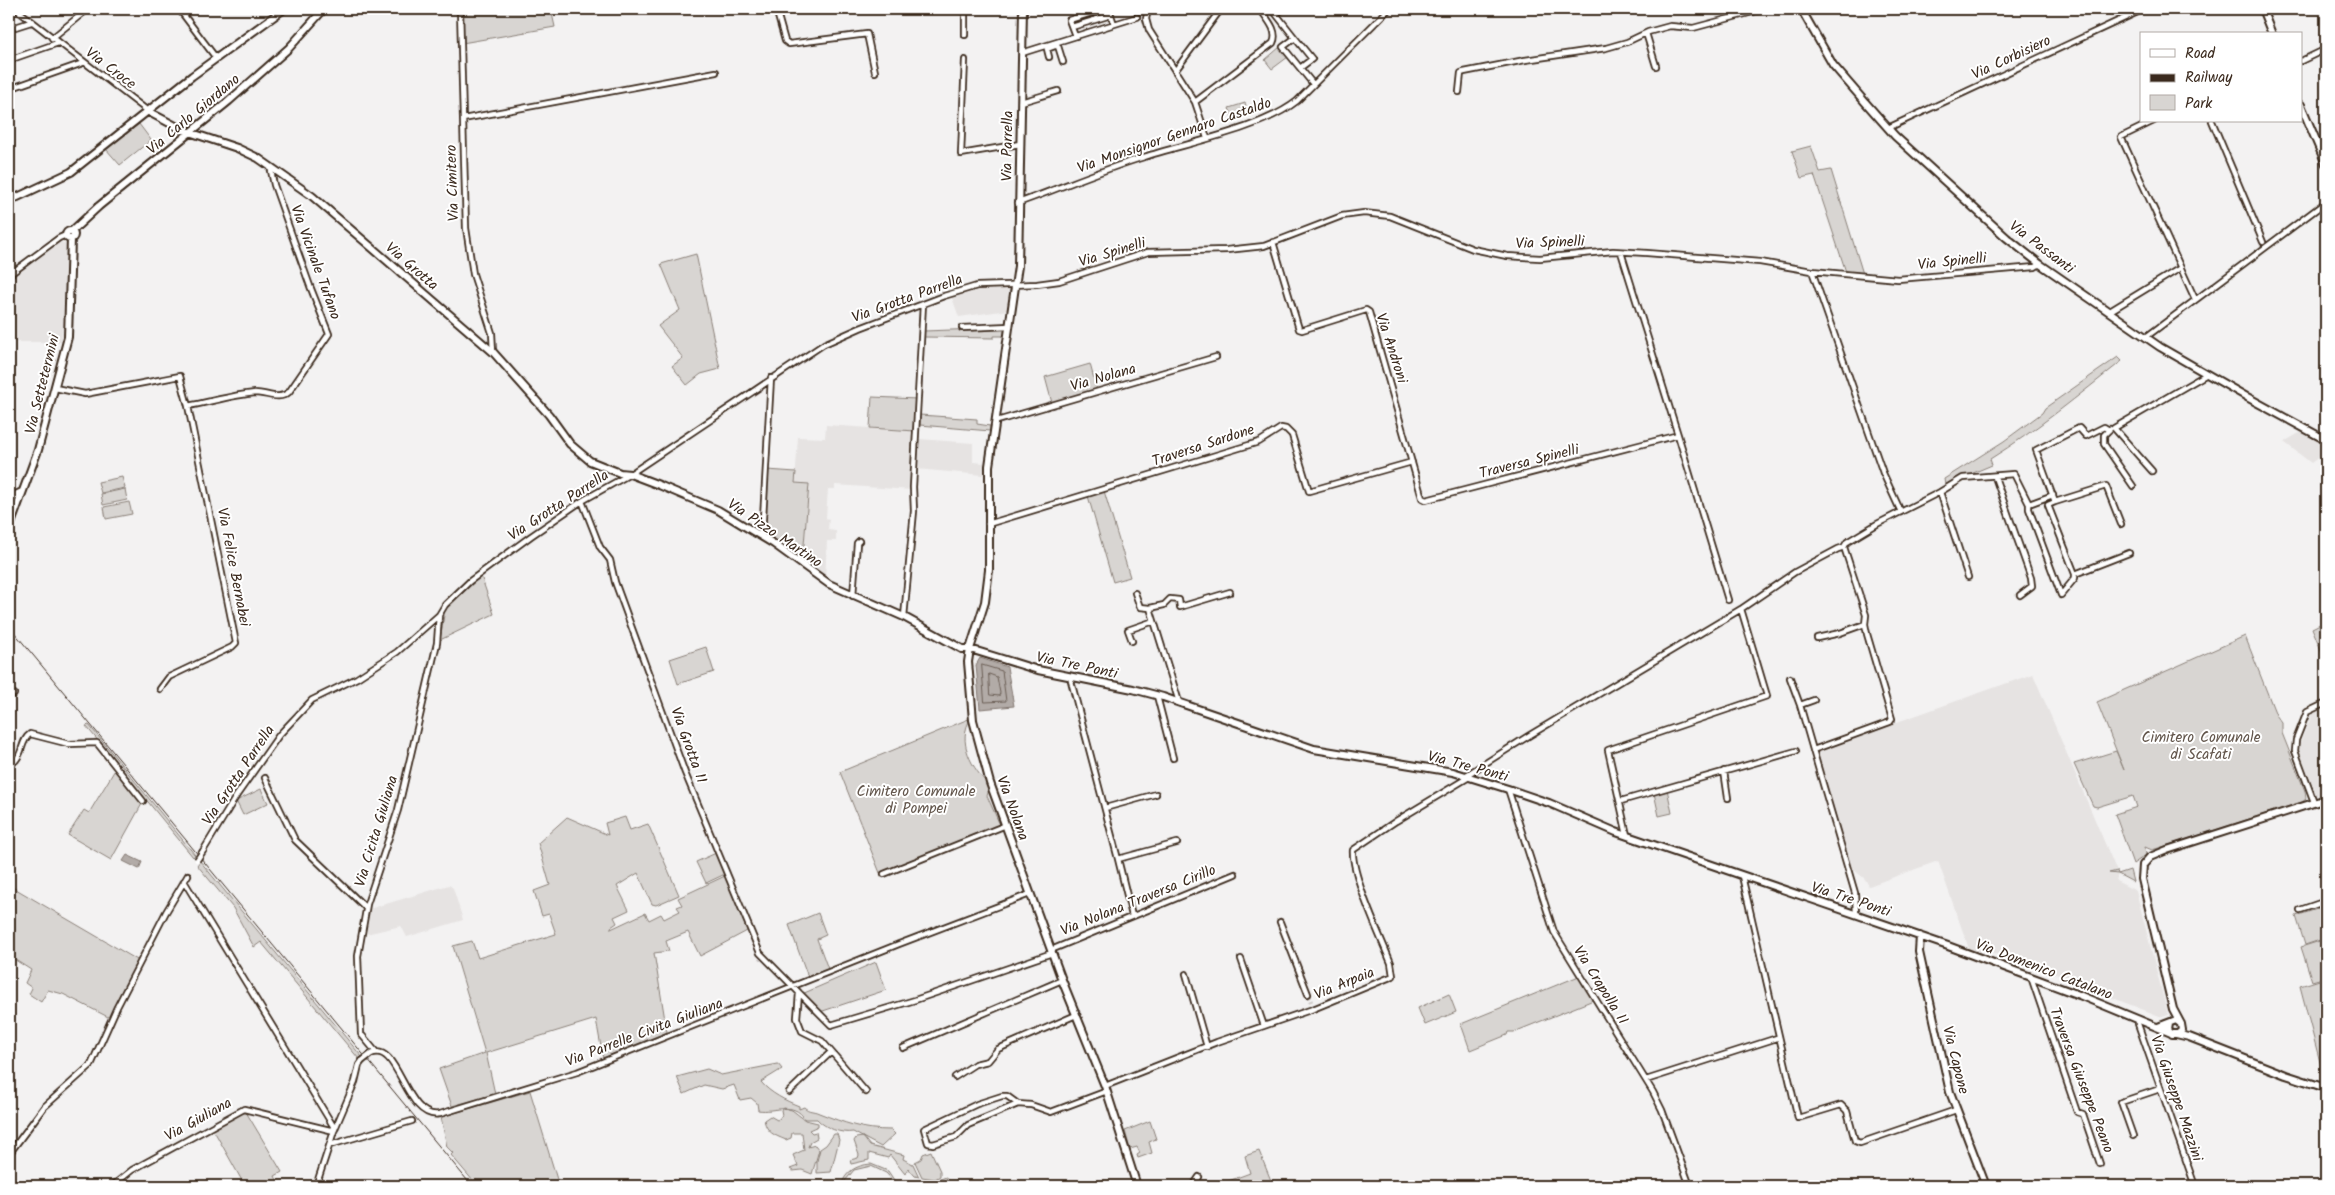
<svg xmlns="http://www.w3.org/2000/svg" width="2335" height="1195" viewBox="0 0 2335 1195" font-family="Kalam,sans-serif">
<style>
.built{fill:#e6e3e2}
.green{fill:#d8d5d2;stroke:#8a8078}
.water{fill:#b2aba7;stroke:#827770}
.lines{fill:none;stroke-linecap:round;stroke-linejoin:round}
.shore{stroke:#6b5e55;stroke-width:1}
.street-tunnel{stroke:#cecac8;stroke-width:4.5;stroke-dasharray:4.5 2;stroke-linecap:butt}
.street-casing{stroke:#3b2a1e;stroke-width:8}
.secondary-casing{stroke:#3b2a1e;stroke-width:10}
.street{stroke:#fff;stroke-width:4.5}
.secondary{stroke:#fff;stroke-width:6}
.rail{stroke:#3b2a1e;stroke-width:1}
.street-bridge-casing{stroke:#3b2a1e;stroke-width:8;stroke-linecap:butt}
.street-bridge{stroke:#fff;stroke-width:4.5}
.labels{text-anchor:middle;stroke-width:4;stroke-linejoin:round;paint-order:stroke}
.street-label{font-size:15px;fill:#3b2a1e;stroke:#fff}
.park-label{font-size:15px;fill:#62554b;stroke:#fff}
</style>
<rect width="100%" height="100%" fill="#f3f2f2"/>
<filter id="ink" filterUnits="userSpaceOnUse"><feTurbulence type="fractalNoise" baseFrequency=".02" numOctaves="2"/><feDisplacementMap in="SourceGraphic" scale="10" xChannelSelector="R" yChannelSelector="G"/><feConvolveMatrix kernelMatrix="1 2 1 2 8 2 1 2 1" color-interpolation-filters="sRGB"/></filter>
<g filter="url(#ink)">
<path class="built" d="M60 242 68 244 62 342H9V278Z
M1000 286 1009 287 1008 310 959 317 951 295 976 288 990 287 991 290Z
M826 425 915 431V439L913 440 912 490 835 485V489H828L826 518 829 519 828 530 836 531V541H827L825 579 803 564 809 484 795 483 798 437 825 438Z
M2301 432 2326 443V452L2311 463 2284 442Z
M919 439 973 443V462L984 463 983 475 916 469Z
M2033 674 2118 874 2116 881 2136 891 2168 1015 2162 1017 2100 993 2101 989 2079 981 2078 983 2034 965 2033 968 1983 949 1981 953 1969 949 1938 861 1869 886 1865 879 1853 869 1848 858 1815 751Z
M2326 708V794L2320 796 2316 795 2298 748 2312 714Z
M449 885 453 888 463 920 407 937 401 926 366 934 369 909Z"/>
<path class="green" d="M461 9H551L555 27 462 43Z
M1280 47 1288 57 1272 69 1265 60Z
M1245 103 1249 113 1233 119 1229 108Z
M139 124 151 140 120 165 106 149Z
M1811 146 1820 172 1831 170 1863 274 1846 272 1814 175 1801 178 1792 151Z
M696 254 720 369 701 374 687 385 672 366 683 358 658 326 680 310 661 264Z
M1006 328 1004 336H994V338L924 337V331Z
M2118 357 2122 361C2079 395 2037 430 1990 459L1992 465 1973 473V476H1961L1945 485 1944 479 2004 441 2042 413 2045 408Z
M1090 364 1097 390 1052 403 1045 377Z
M872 397 917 399 915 431 870 428Z
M920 415 977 419V424L990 426V431L920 425Z
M767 470 796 472 795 483 809 484 803 557 797 554 796 558 764 535Z
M122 477 125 488 101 493 98 482Z
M125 489 127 500 103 505 101 494Z
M1104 491 1130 577 1113 582 1088 496Z
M129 502 132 514 106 519 104 507Z
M481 576 494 614 440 640 445 609Z
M2326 621V662L2312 628Z
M2245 636 2276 715 2282 723V733L2305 791 2306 799 2302 802 2172 844 2152 850 2145 847 2146 855 2133 864 2115 814 2137 807 2133 796 2097 807 2093 806 2074 764 2116 751 2124 770 2097 702Z
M706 647 714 672 678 684 670 659Z
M971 718C956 741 972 769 990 786L987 796 1000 825 880 873 840 772Z
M89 725 195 855 193 857 86 726Z
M116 768 143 802 111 860 68 835 84 810 89 813Z
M261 789 268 803 243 815 236 801Z
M1667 789 1672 813 1659 816 1654 793Z
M567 817 608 835 605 823 625 817 630 830 648 824 679 895 656 905 652 904 638 873 617 886 629 910 614 917 617 923 611 927V929L645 913 649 920 661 914 664 919 680 911 677 907 682 905 678 898 725 876 749 930 700 956 688 932 666 941 669 951 654 953 667 1032 603 1058 596 1019 486 1053 495 1094 452 1106 439 1069 485 1053 453 946 472 941 478 958 556 934 549 914 542 916 534 891 550 885 538 843Z
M716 853 725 874 706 883 696 862Z
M200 861 362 1057 359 1059 261 942 254 947 233 908 197 865Z
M2130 870 2133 882 2118 874 2109 873 2117 871 2118 874Z
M9 885 139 961 110 1018 63 994 48 990 41 1002 29 994 32 988 25 983 31 970 9 956Z
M2326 906V938L2305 945 2296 916Z
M818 913 826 935 817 939 828 969 808 977 789 925Z
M2326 939V977L2312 981 2301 947Z
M876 962 886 990 820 1012 802 994Z
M1579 976 1593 999 1591 1001 1514 1032H1508L1507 1035 1470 1050 1461 1024Z
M2326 978V1085L2300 986Z
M1449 994 1456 1012 1425 1025 1418 1008Z
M778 1064 782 1069 761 1082C770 1093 786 1101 799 1106V1109L804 1107C809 1112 813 1110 819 1113 845 1123 862 1130 891 1130L895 1134 881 1147 853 1132C841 1134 825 1128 817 1119H805C793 1100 775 1113 758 1110L757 1103 751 1098 740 1100 734 1085 722 1089 704 1085 684 1094 677 1077 707 1069 721 1075Z
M530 1091 559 1186H483L477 1180 474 1182 451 1155 453 1153 447 1147 441 1117Z
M784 1108 792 1110 805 1120 818 1123V1126L809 1130 812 1133 816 1132 817 1138 810 1142 808 1147 815 1145 819 1150 812 1174 802 1170 793 1171 790 1169 798 1166 793 1155 804 1150 802 1133H792L791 1138 786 1140C774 1135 767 1133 764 1120L770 1116 777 1120 779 1119 782 1115 781 1110Z
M241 1112H246L282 1172 275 1176 280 1186H245L213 1129Z
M1150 1121 1156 1139 1149 1142 1152 1153 1138 1158 1137 1155 1140 1153 1137 1147 1130 1149 1125 1131Z
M834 1134H837L839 1140 831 1172 817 1173V1161L820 1149 826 1145Z
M863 1137 870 1146 904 1155 903 1159 913 1164 919 1177 915 1176 908 1168 905 1174 890 1155 888 1158 869 1153V1160L851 1164 850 1160 858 1158 859 1155 854 1141 856 1138Z
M931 1151 940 1171V1176L935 1179 922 1177 915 1162 921 1159 923 1154Z
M1259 1151 1272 1183 1262 1186H1215L1250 1173 1245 1156Z
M871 1164 888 1171 898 1186 886 1173 871 1166 854 1170 841 1186C845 1172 856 1165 871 1164Z
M946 1177 948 1182 945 1186H930L929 1183Z"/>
<path class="water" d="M980 658 1007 667 1014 706 980 709 976 665Z
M127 855 142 862 139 869 123 861Z"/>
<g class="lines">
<path class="shore" d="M982 665 1002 671 1006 701 985 702Z
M989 674 997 677 1000 693 999 696 990 695Z"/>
<path class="street-tunnel" d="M1308 994 1311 1002"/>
<defs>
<path id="street" d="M16 9 149 112
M179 9 216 58
M460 9 466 228 473 274 492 333 493 352
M776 9 785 41 789 44 867 34 875 72
M1068 9 1069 11 1078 9
M1078 9 1080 14 1083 13
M1109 9 1114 24
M1148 9 1146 19 1149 30 1195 102 1207 138
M1283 9 1276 14 1295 38 1283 47 1313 84
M1072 27 1111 15
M9 29 31 22
M1646 33 1656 66
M965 35V9
M1075 36 1069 20 1104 9
M52 38 88 9
M1295 38 1312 59 1300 68
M1055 46H1058L1063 62
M1022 53 1137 17
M1049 57 1047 49 1055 46V44
M9 60 58 43
M965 60 961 154 1020 144
M2301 61 2326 49
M1175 71 1221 9
M9 89 83 63
M1459 92 1461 73 1464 72 1525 60 1606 48 1627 42 1648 32 1670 26 1693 28 1764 9
M1021 102 1058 91
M1195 102 1273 43C1279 31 1267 19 1260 9
M463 119 716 72
M2154 121 2121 137 2195 299
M2212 121 2263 242
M1888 128 2144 9
M1018 203C1060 188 1101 170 1144 157 1187 143 1262 129 1297 101L1389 9
M1273 242 1299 329 1302 330 1366 310 1369 312 1422 498 1426 500 1678 435 1621 252
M1812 271 1883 473 1901 512
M9 275 59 238 66 235
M2110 311 2177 270
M962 328 1010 326
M2146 337 2326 202
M55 388 85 394 180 376 188 406C210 402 233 395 255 393 267 393 279 401 289 392L329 334 310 286 274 185 270 166
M997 421 1216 357
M2110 429 2104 435V444L2133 486
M2109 430 2104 427 2086 436 2079 428 2036 450 2055 502 2106 486 2121 524
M1678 435 1728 600
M2152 471 2114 428 2207 374
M1995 477 2031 578 2032 586 2020 595
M2053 495 2029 504V509L2061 595 2075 578V574
M582 501 600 547 610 560 615 582 685 773 760 953 831 1025 915 1000 1052 953
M2055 502 2048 505 2075 574 2129 553
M988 524 1259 442 1281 428 1286 429 1292 435 1309 491 1412 462
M762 536 771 378
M1968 577 1940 492 1963 478 2014 474 2029 504
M1135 593 1140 607 1150 608 1179 702
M853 596 857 543 859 541
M1150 608 1164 605 1170 599 1179 600 1180 607 1230 592
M904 617 914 511 913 487 923 304
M1817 638 1840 633 1865 624
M1132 641 1128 630 1154 621
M1070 677 1118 859
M1790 678 1800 705
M160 689 169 677 232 647 236 643 188 406
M9 693 14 694
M1157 696 1173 758
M1813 750 1800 705 1814 700
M9 760 15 761C23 754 21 740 30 734L69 744 97 743 143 801
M1724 771 1728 798
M1465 776 1530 735 1741 609
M265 778 295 840 366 908
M1508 789 1554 932 1653 1092 1662 1110 1690 1186
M1621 801 1796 751
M2314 802 2295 751 2296 740 2307 712 2326 703
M1105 808 1156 794
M1627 835 1608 750 1767 696 1741 609 1795 572 1838 549 1844 547
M203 851 237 795 279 735 312 700 357 678 397 652 439 615 445 605 470 581 531 536 582 501 630 474 824 344 860 328 944 296 977 286 1037 284 1059 281 1148 252 1227 250 1264 246 1342 216 1364 213 1390 216 1473 249 1507 256 1540 258 1613 251 1647 253 1760 262 1812 271 1898 279 2035 267 2040 264
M884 874 1006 825
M1742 876 1798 1118 1841 1105 1847 1111 1855 1141 1860 1143 1956 1110
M184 881 335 1129
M2300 910 2326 901
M1856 913 1855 893 1813 750 1890 722 1892 719 1867 634 1865 624 1866 615 1844 547 1847 542 1877 524 1940 492
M1132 916 1118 859 1177 843
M1280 922 1308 994
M1051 950 1235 874
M1241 959 1264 1026
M1186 974 1207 1047
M2031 977 2077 1112 2083 1114 2100 1164
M799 993 797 1018 802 1031 822 1041 866 1092
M2138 1019V1024L2195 1186
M903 1048 1062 980
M376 1052 361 1034 358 956 367 904 398 810 437 643 439 615
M371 1054C399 1040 405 1121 440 1114L577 1072 899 944 1030 894
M955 1077 975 1064 988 1061 998 1049 1076 1015
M1646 1080 1777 1038
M1105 1086 1217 1042 1313 1009 1393 976 1391 963C1381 938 1351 874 1353 850L1396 821 1469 777
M789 1092 831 1052
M1018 1104 968 1125 956 1137 933 1144 928 1143 924 1129 977 1104 1002 1096H1007L1018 1104 1031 1105 1051 1112 1107 1091
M2133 1136 2121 1102 2160 1089
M330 1145 412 1121
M9 1154 44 1107 91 1065 117 1007 166 912 188 875
M112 1186 132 1170 244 1109 334 1131
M316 1186 334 1131 355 1082 359 1065 362 1061
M1193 1186 1199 1177"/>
<path id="secondary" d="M1023 9 1018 266 989 466V570L985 602 970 649 968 662 973 720 990 783 1062 980 1105 1086 1137 1186
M1801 9 1833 65 1865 102 1895 136 2007 238 2040 264 2160 347 2247 397 2326 440
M2262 9 2272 34
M2301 105 2326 164
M149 112 183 130 237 148 258 158 312 196 493 352 549 415 570 444 590 461 620 473 630 474 659 485 718 510 774 544 829 584 904 617 962 649H970L1038 670 1133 689 1163 697 1314 749 1453 772 1508 789 1549 803 1616 832 1948 946 2079 995 2171 1033
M9 201 71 172 192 76 284 9
M66 235a4 4 0 1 1 8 0a4 4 0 1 1-8 0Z
M72 231 99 206 229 101 289 48 324 9
M9 498 22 492
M9 529 38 450 68 337 71 239
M1920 936 1919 952 1950 1092 1986 1186
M2181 1024 2173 1009 2142 879 2143 865 2150 857 2167 850 2326 799
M2158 1027 2176 1020 2181 1024 2182 1030 2178 1034H2172L2168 1030 2169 1024
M2176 1034 2189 1037 2286 1075 2326 1088"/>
</defs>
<use href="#street" class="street-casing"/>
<use href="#secondary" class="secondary-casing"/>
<use href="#street" class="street"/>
<use href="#secondary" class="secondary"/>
<path class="rail" d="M9 626 472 1186"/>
<defs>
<path id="street-bridge" d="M197 860 203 851
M362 1061 371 1054"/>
</defs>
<use href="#street-bridge" class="street-bridge-casing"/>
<use href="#street-bridge" class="street-bridge"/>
</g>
</g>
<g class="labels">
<g class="street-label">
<text transform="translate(2011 57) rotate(-25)" y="5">Via Corbisiero</text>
<text transform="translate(111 68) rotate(37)" y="5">Via Croce</text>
<text transform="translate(193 114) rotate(-40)" y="5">Via Carlo Giordano</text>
<text transform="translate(1174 135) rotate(-19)" y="5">Via Monsignor Gennaro Castaldo</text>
<text transform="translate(1007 146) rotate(-89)" y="5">Via Parrella</text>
<text transform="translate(452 183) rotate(-92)" y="5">Via Cimitero</text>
<text transform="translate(1550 242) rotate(-2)" y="5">Via Spinelli</text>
<text transform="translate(2042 247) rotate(37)" y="5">Via Passanti</text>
<text transform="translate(1112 252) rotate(-17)" y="5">Via Spinelli</text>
<text transform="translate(1952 261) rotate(-6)" y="5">Via Spinelli</text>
<text transform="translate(316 262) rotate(70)" y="5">Via Vicinale Tufano</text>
<text transform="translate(412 266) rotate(41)" y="5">Via Grotta</text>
<text transform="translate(907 298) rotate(-20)" y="5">Via Grotta Parrella</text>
<text transform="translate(1392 348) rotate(72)" y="5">Via Androni</text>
<text transform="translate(1103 377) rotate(-16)" y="5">Via Nolana</text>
<text transform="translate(42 384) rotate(-76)" y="5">Via Settetermini</text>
<text transform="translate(1203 445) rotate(-18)" y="5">Traversa Sardone</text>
<text transform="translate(1529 461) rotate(-14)" y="5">Traversa Spinelli</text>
<text transform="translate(558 505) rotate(-33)" y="5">Via Grotta Parrella</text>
<text transform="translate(775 533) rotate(34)" y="5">Via Pizzo Martino</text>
<text transform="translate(234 567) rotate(79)" y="5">Via Felice Bernabei</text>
<text transform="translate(1077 665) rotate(12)" y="5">Via Tre Ponti</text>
<text transform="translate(689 745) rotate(70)" y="5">Via Grotta II</text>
<text transform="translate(1468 766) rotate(15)" y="5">Via Tre Ponti</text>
<text transform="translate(238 775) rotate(-56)" y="5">Via Grotta Parrella</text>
<text transform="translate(1013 808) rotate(70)" y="5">Via Nolana</text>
<text transform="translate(376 831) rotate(-73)" y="5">Via Cicita Giuliana</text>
<text transform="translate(1851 899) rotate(18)" y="5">Via Tre Ponti</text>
<text transform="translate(1138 900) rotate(-22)" y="5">Via Nolana Traversa Cirillo</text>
<text transform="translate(2044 969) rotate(21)" y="5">Via Domenico Catalano</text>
<text transform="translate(1344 983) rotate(-22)" y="5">Via Arpaia</text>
<text transform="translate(1601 985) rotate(58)" y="5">Via Crapolla II</text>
<text transform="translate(644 1032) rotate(-21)" y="5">Via Parrelle Civita Giuliana</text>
<text transform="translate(1956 1060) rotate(76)" y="5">Via Capone</text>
<text transform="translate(2082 1080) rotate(69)" y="5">Traversa Giuseppe Peano</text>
<text transform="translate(2177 1098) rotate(71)" y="5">Via Giuseppe Mazzini</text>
<text transform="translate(198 1119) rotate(-29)" y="5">Via Giuliana</text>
</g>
<g class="park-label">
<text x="2201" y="742">Cimitero Comunale<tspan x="2201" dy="17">di Scafati</tspan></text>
<text x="916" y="796">Cimitero Comunale<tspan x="916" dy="17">di Pompei</tspan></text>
</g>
</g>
<rect width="2335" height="1195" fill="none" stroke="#fff" stroke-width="30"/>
<rect x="15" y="15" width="2305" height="1165" fill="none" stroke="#3b2a1e" stroke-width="2" filter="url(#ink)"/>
<rect x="2140" y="32" width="162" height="90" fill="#ffffff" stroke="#b1aaa5"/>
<rect x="2150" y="49" width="25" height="8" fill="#ffffff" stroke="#b1aaa5"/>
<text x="2185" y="58" font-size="15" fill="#3b2a1e">Road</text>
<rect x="2150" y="74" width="25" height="8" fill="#3b2a1e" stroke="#b1aaa5"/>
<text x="2185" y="82" font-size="15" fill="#3b2a1e">Railway</text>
<rect x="2150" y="95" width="25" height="15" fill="#d8d5d2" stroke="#b1aaa5"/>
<text x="2185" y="108" font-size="15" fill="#3b2a1e">Park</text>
</svg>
